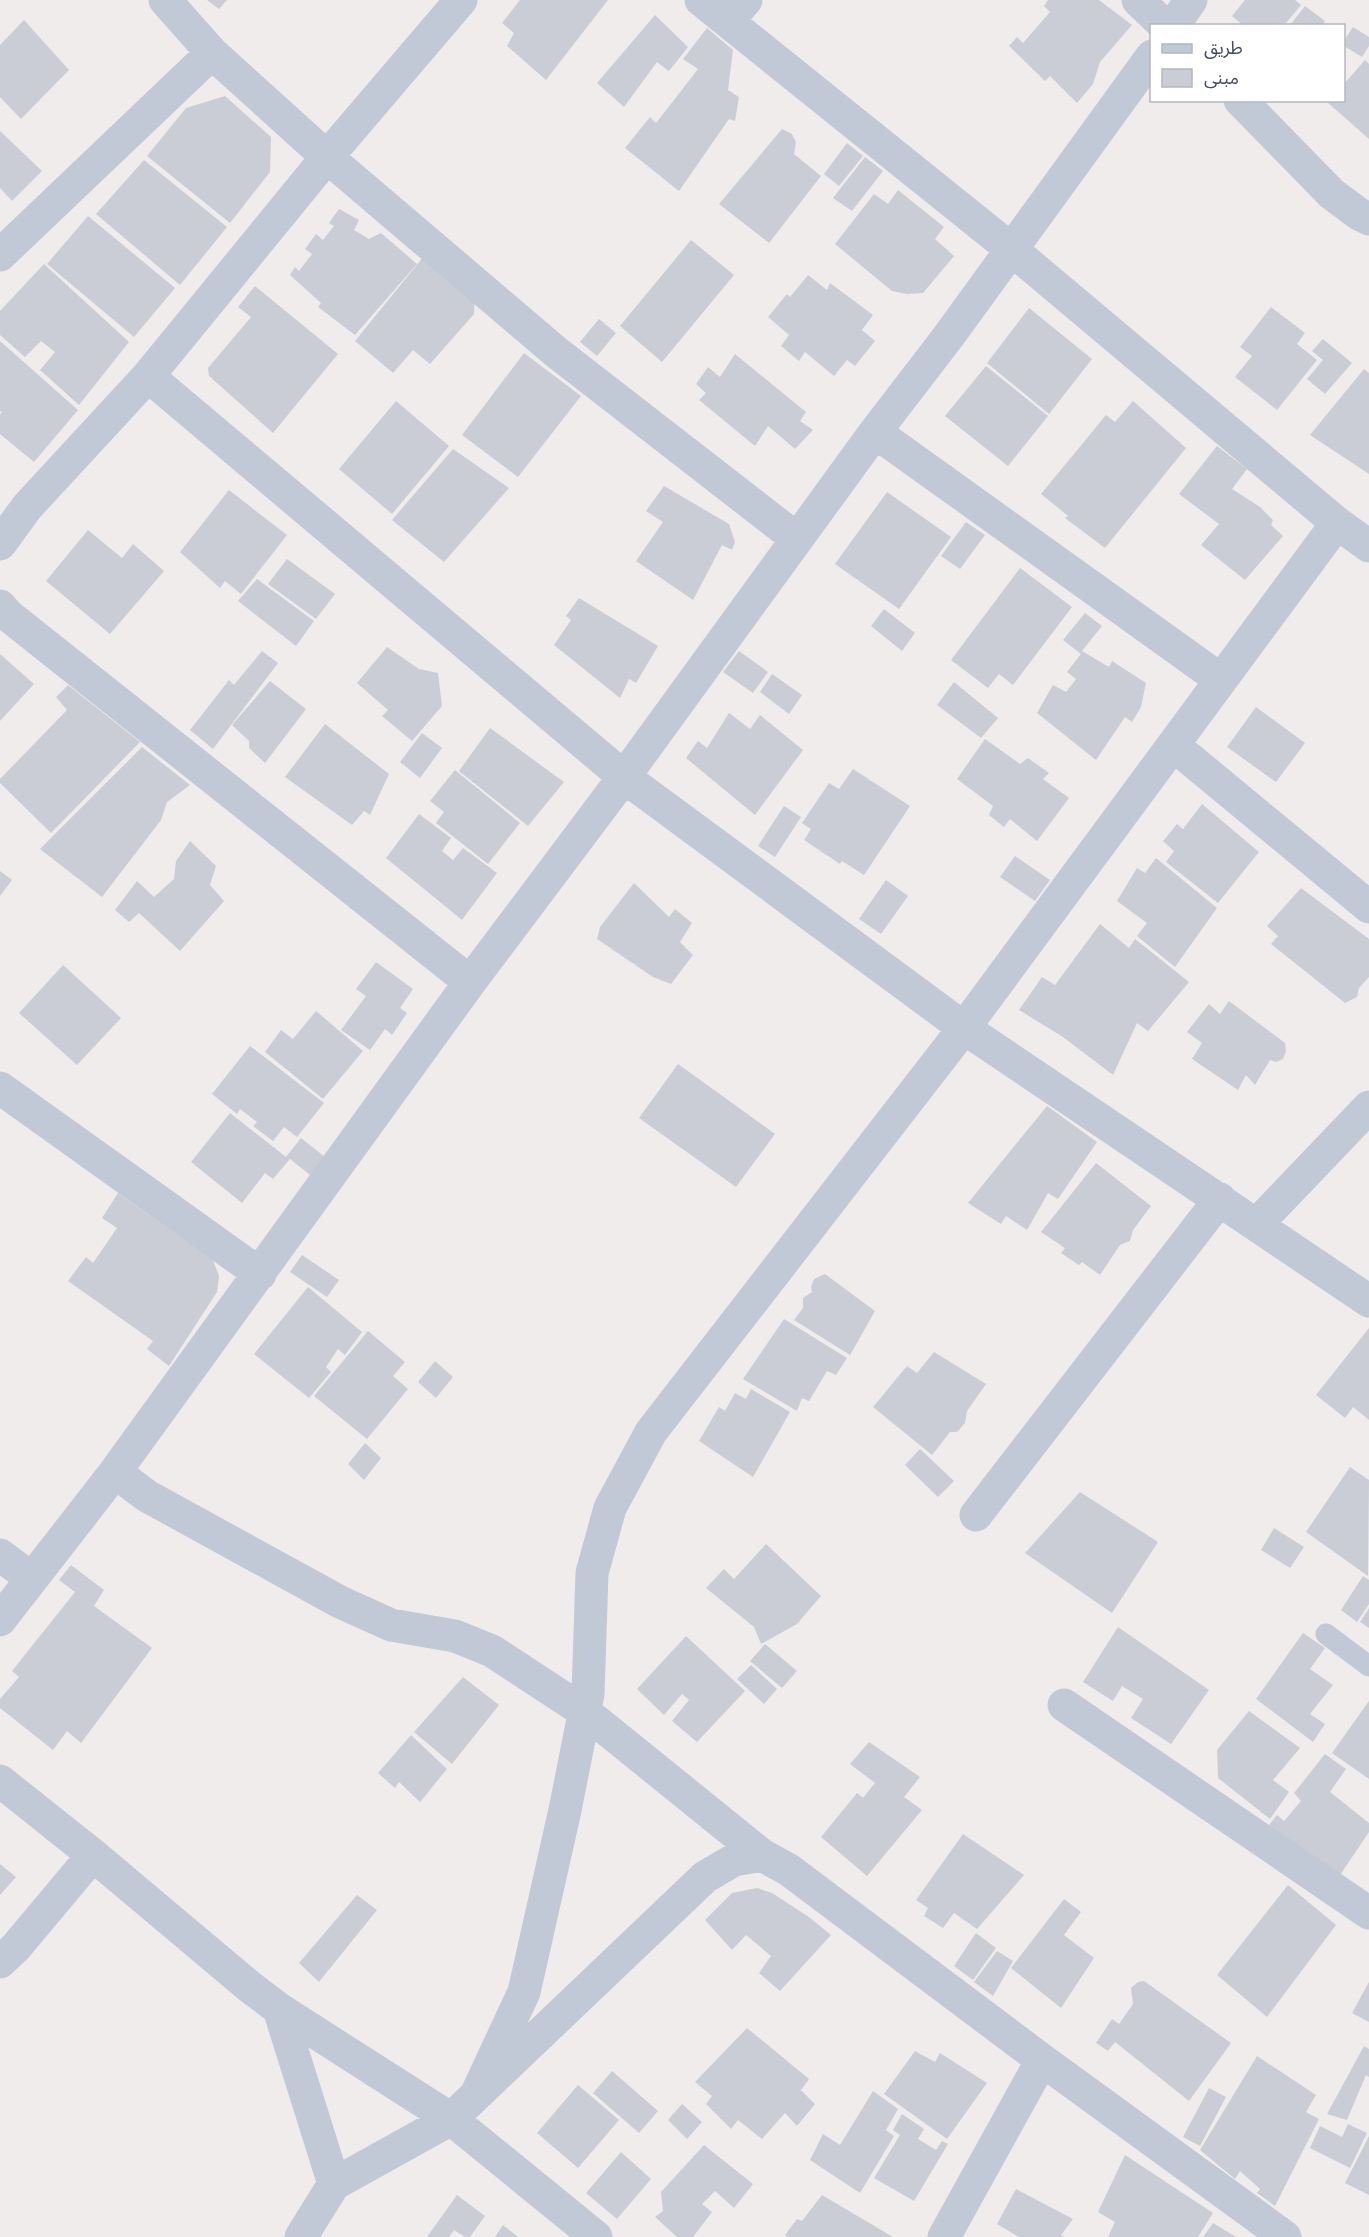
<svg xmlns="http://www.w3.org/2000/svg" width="1369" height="2237" viewBox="0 0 1369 2237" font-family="Figtree,'Noto Sans Arabic',sans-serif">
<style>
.building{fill:#cacdd5}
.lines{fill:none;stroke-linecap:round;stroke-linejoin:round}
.lane{stroke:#c1c9d6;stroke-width:21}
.street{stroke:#c1c9d6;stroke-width:33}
</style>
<rect width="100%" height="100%" fill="#f0ecec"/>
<path class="building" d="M207 0H227L219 9Z
M520 0H608L546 80 507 46 514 33 502 23Z
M1048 0H1099L1132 25 1100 62 1093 84 1077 103 1050 76 1045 81 1009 46 1017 37 1023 43 1050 12 1044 6Z
M1245 0H1295L1301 5 1286 23 1289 26H1244L1232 16Z
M1305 6 1325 21 1322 26 1291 24Z
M655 15 688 47 669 71 657 62 624 107 597 83Z
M24 20 69 70 21 119 0 97V45Z
M1353 27 1369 37V46L1362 57 1344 46V41Z
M707 28 733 50 728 90 739 97 735 121 729 119 679 191 625 148 650 117 656 123 698 69 683 59Z
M1365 60 1369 64V139L1327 102 1344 100V84Z
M225 96 271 137 270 172 230 223 147 156 186 108Z
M782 129 792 134 796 142 794 154 821 176 769 243 719 204Z
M0 131 42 171 12 201 0 188Z
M847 143 863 156 839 186 824 174Z
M865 157 883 171 852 211 833 198Z
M144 160 227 227 180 285 96 214Z
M898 190 944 227 935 239 954 256 923 293 907 294 892 291 835 244 874 194 888 204Z
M339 209 359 220 354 230 369 239 381 233 417 264 355 335 318 307 321 303 290 275 295 267 299 271 312 254 305 249 316 234 323 240 334 226 329 223Z
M88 216 175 288 134 337 47 264Z
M691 240 734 275 662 362 620 326Z
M424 256 475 297 474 314 430 364 413 350 393 373 355 341Z
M44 264 129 342 79 405 40 370 55 352 41 341 25 357 0 335V311Z
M808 275 827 290 830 283 873 315 862 330 875 341 855 366 847 360 834 376 805 352 799 361 781 346 789 335 768 317 787 294 790 297Z
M255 286 338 354 273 433 209 376 208 368 251 317 238 307Z
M1271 307 1305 333 1297 344 1317 360 1277 410 1235 377 1252 356 1240 347Z
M1029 308 1092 359 1049 414 987 363Z
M599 319 616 333 597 356 580 342Z
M1323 339 1352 363 1325 394 1307 379 1323 360 1312 351Z
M0 341 78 410 34 462 0 434V415L2 412 0 411Z
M524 353 581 396 518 477 462 435Z
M735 354 806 412 800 421 813 430 795 449 768 426 755 446 699 400 706 393 696 384 708 367 720 377Z
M986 366 1048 416 1008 466 945 416Z
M1364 369 1369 373V474L1310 435Z
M396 401 449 446 392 514 339 469Z
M1133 401 1186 448 1105 548 1065 518 1068 516 1041 494 1106 415 1115 422Z
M1217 446 1247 469 1232 489 1260 507 1273 520 1271 525 1283 536 1245 580 1201 545 1219 524 1179 494Z
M453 449 509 488 444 562 392 520Z
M664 486 729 524 735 542 732 550 722 545 693 600 636 561 663 522 646 511Z
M229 490 287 535 241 594 225 581 220 588 180 552Z
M887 492 951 537 899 609 835 564Z
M966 522 985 535 960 569 941 556Z
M88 530 122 558 133 544 164 571 110 634 46 581Z
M287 559 335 594 316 619 268 584Z
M1020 568 1072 607 1013 685 999 674 988 688 951 660Z
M257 579 314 621 296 646 238 601Z
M579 598 658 646 636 683 629 679 620 698 554 645 571 620 566 616Z
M884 609 915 633 902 651 871 626Z
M1085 613 1102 626 1082 651 1109 667 1112 661 1146 683 1141 707 1132 722 1125 717 1096 760 1037 713 1053 685 1066 692 1076 679 1067 672 1081 654 1063 640Z
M387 647 419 669 438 673 442 706 412 741 382 716 388 710 357 683Z
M262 651 278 663 213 749 190 730 229 680 234 685Z
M739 651 768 672 753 693 723 672Z
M0 654 34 684 0 721Z
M772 674 802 695 789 714 760 692Z
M270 681 306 709 265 763 249 748V741L232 725Z
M954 682 998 718 981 738 937 705Z
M68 685 140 742 51 833 0 783V779L67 710 56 697Z
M1256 707 1305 743 1276 782 1227 747Z
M729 713 750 729 760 715 803 750 755 815 686 758 698 741 707 748Z
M325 724 389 774 370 815 364 811 352 825 285 777Z
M490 728 564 782 528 826 459 771Z
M422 733 442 748 420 778 400 762Z
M985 739 1020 764 1028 758 1049 773 1043 779 1069 798 1037 841 1010 819 1004 827 989 815 993 806 957 779Z
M142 747 190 785 167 802 161 820 102 897 40 849Z
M853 769 910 806 864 875 842 861 840 864 804 840 811 829 802 823 829 783 839 789Z
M455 770 520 823 488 864 436 823 444 812 430 801Z
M1202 804 1259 852 1218 903 1166 862 1174 851 1163 841 1177 824 1183 829Z
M784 806 801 817 775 857 758 846Z
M419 814 451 838 442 851 453 860 463 848 497 873 462 920 386 858Z
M190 841 216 866 210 885 224 901 180 951 139 913 129 922 115 910 137 881 154 897 174 879 176 861Z
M1015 856 1050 880 1035 901 1000 877Z
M1156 858 1217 908 1175 967 1137 936 1147 923 1117 901 1137 868 1145 873Z
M0 871 12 880 0 896Z
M886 880 908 896 881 934 859 919Z
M634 883 669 917 675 909 692 923 680 942 693 955 671 984 653 977 597 939 600 927Z
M1301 888 1369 939V977L1359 988 1357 997 1345 1003 1271 944 1278 936 1267 926Z
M1100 924 1129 948 1135 939 1189 982 1148 1031 1137 1023 1113 1075 1063 1037 1019 1010 1042 977 1055 985Z
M376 962 413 989 400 1008 407 1013 392 1035 385 1029 370 1050 341 1030 366 996 356 989Z
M63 965 121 1018 77 1065 19 1013Z
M1229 1001 1285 1043 1286 1051 1283 1059 1276 1062 1270 1060 1255 1085 1246 1075 1238 1090 1192 1059 1202 1043 1187 1032 1209 1004 1220 1014Z
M316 1011 363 1051 323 1099 265 1052 281 1030 293 1039Z
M250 1046 324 1103 297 1137 284 1127 273 1141 253 1126 257 1122 240 1109 237 1114 212 1094Z
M678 1064 775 1134 736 1187 639 1118Z
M1047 1106 1097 1142 1058 1199 1048 1193 1027 1230 1006 1216 1001 1224 968 1203Z
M230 1113 286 1157 301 1138 325 1157 310 1175 290 1159 273 1179 265 1173 242 1203 191 1162Z
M1096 1163 1151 1206 1133 1230 1130 1241 1120 1245 1100 1275 1082 1262 1079 1265 1061 1253 1065 1248 1041 1232Z
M118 1193 213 1260 219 1276 217 1292 169 1366 147 1349 153 1341 68 1281 86 1257 93 1263 117 1228 102 1218Z
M302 1255 339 1280 327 1297 290 1272Z
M825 1274 875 1311 850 1355 794 1320 803 1308V1298L812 1292 811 1287 814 1279Z
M308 1287 362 1332 345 1355 338 1349 326 1367 331 1372 309 1398 254 1354Z
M784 1319 847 1358 836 1375 827 1371 809 1401 802 1398 797 1411 743 1379Z
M1369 1328V1420L1353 1407 1345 1418 1316 1395Z
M368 1331 405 1362 393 1376 408 1389 367 1439 314 1396Z
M934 1352 986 1384 967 1411 965 1423 957 1432H950L932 1455 873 1407 907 1366 917 1373Z
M435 1361 453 1377 436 1398 418 1382Z
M751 1389 790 1412 753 1477 699 1441 719 1407 725 1411 735 1393 746 1399Z
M365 1443 381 1458 364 1480 348 1464Z
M920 1449 954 1481 938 1497 905 1465Z
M1350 1467 1369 1480 1368 1576 1306 1532Z
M1080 1492 1158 1542 1112 1613 1025 1553Z
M1274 1528 1304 1547 1290 1568 1261 1550Z
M766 1544 821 1596 797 1624 761 1644 754 1627 706 1588 724 1569 734 1579Z
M71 1565 104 1590 94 1606 152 1648 81 1743 67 1731 53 1750 0 1708V1699L19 1677 12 1671 75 1592 59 1580Z
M1363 1576 1369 1580V1604L1357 1622 1341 1610Z
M1369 1608V1628L1360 1622Z
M1118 1627 1209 1690 1171 1744 1131 1718 1143 1699 1122 1686 1113 1701 1083 1682Z
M1303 1633 1325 1648 1310 1669 1333 1685 1310 1714 1325 1724 1313 1742 1256 1699Z
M686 1636 745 1691 697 1742 672 1721 689 1700 682 1694 664 1715 637 1689Z
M765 1644 797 1671 782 1688 750 1661Z
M751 1665 777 1689 764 1704 737 1679Z
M463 1677 499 1705 452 1764 414 1732Z
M1369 1701V1779L1332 1753Z
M1249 1711 1300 1748 1273 1780 1289 1792 1270 1819 1218 1778 1217 1750Z
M411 1735 447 1769 420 1802 399 1782 395 1788 378 1773Z
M869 1742 920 1777 904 1797 922 1810 867 1876 821 1837 857 1793 863 1798 875 1783 850 1764Z
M1325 1754 1346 1769 1330 1792 1369 1823V1832L1336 1881 1269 1825 1277 1815 1284 1821 1301 1801 1294 1793Z
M963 1834 1024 1875 977 1929 954 1913 943 1928 924 1916 928 1908 916 1900Z
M0 1864 16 1877 0 1895Z
M1288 1885 1336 1925 1267 2017 1217 1975Z
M757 1888 772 1893 809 1917 831 1935 780 1991 759 1973 771 1956 746 1935 732 1950 705 1920 732 1893Z
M357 1895 377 1910 319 1982 299 1963Z
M1064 1899 1081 1912 1064 1935 1094 1958 1061 2008 1011 1968Z
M976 1933 996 1948 973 1980 954 1966Z
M997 1951 1013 1961 993 1996 974 1982Z
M1144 1981 1231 2043 1189 2101 1115 2042 1108 2051 1096 2043 1112 2019 1119 2024 1133 2004 1131 1988 1138 1982Z
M1369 1982V2022L1352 2013Z
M747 2028 809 2079 801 2090 815 2104 797 2126 785 2113 762 2139 738 2120 731 2129 706 2104 712 2096 695 2082Z
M1364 2046 1369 2049V2077L1366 2075 1347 2120 1327 2114Z
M915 2051 935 2062 940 2053 987 2083 947 2139 884 2094Z
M1257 2056 1316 2095 1306 2112 1319 2119 1275 2206 1257 2193 1260 2189 1240 2171 1235 2179 1200 2150Z
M612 2071 658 2111 639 2133 593 2093Z
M578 2085 619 2120 578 2168 537 2133Z
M1209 2088 1226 2097 1200 2146 1183 2137Z
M873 2091 898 2109 886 2130 894 2136 860 2193 810 2160 823 2134 840 2145Z
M682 2104 702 2122 687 2139 668 2120Z
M902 2114 924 2129 918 2139 936 2150 942 2141 948 2144 914 2201 874 2178 900 2135 893 2130Z
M1348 2124 1367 2133 1350 2168 1310 2148 1320 2126 1342 2137Z
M1369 2136V2195L1345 2183Z
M704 2145 753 2184 734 2208 715 2191 702 2204 712 2212 693 2237H677L655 2217 663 2211 661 2192Z
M621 2152 651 2179 617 2219 586 2193Z
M1125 2155 1213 2213 1198 2237H1108L1115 2222 1098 2212Z
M1016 2189 1073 2219 1061 2235 1064 2237H1019L997 2224Z
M457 2195 485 2216 470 2237H465L454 2230 449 2237H427Z
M822 2195 893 2237H787L785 2235 797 2219 802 2221Z
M1213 2223 1236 2237H1203Z
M503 2225 518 2237H495Z"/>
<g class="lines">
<path class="lane" d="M1326 1634 1369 1666"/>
<path class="street" d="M165 0 212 53 327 157 556 352 797 539
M701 0 1011 249 1337 523 1369 546
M1138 0 1165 26
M728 21 746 0
M1173 26 1191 0
M1240 100 1332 194 1359 214 1369 219
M0 255 212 53
M148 376 624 777 964 1028 1369 1301
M875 432 1221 680
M0 544 27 507 148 376 327 157 461 0
M0 606 9 616 470 982
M1173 745 1369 907
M0 1088 260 1274
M1257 1224 1369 1107
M115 1472 147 1496 340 1602 391 1625 455 1636 492 1651 585 1712 762 1855
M976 1515 1220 1199
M0 1555 31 1578
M0 1620 115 1472 470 982 624 777 875 432 948 337 1152 56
M1064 1705 1369 1913
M0 1781 93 1855 250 1987 279 2009 451 2119 596 2237
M0 1962 16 1947 93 1855
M279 2009 334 2184
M476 2095 524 1992 565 1810 588 1694 592 1573 610 1508 651 1432 964 1028 1337 523
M301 2237 334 2184 451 2119 705 1877 734 1860 762 1855 789 1870 1042 2060 1285 2237
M944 2237 1042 2060"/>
</g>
<rect x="1150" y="24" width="195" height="78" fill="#ffffff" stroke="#b4b7be" stroke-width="1.5"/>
<rect x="1162" y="44" width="30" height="9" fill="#c1c9d6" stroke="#b4b7be" stroke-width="1.5"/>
<text x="1204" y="54" font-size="18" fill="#434c5c">طريق</text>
<rect x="1162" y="69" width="30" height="18" fill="#cacdd5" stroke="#b4b7be" stroke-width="1.5"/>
<text x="1204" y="84" font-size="18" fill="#434c5c">مبنى</text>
</svg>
